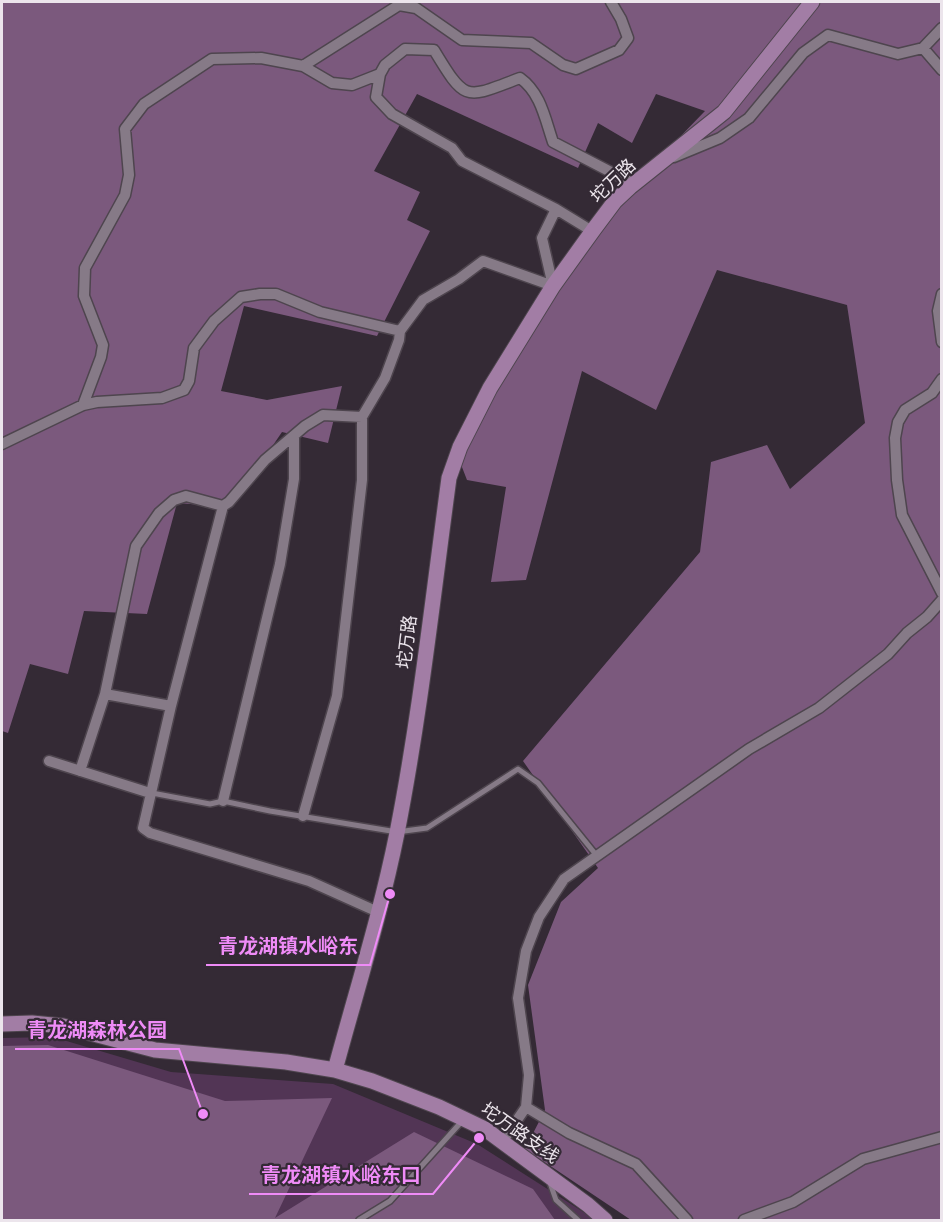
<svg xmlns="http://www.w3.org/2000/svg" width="943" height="1222" viewBox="0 0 943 1222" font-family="'Roboto Serif','Noto Sans SC',serif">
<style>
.green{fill:#523555}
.forest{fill:#7b597d}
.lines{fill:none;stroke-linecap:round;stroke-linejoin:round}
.lane-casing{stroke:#4e454e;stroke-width:8}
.street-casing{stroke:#4e454e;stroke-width:13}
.secondary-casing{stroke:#4e454e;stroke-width:17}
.lane{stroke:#867a87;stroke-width:5}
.street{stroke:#867a87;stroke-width:10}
.secondary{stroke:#a27da5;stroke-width:15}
.labels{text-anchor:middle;stroke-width:4.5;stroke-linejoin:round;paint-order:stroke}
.street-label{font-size:18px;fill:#ece5ec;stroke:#342a35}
.leader{fill:none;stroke:#ef8bf7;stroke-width:2}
.callout-dot{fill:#ef8bf7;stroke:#342a35;stroke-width:2}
.callout-label{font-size:20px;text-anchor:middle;font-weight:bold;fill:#ef8bf7;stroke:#342a35;stroke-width:4.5;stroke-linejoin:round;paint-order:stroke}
</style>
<rect width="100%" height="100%" fill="#342a35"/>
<path class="green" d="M53 1037 171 1072 333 1084 477 1144 585 1213 593 1220H2V1038Z"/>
<path class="forest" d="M2 2H941V1220H631L525 1149 545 1110 528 985 561 902 598 868 523 761 700 552 711 462 767 445 790 489 865 423 847 305 717 270 656 410 582 371 526 580 491 582 506 487 467 480 453 444 610 209 705 111 656 94 632 143 598 123 578 168 417 94 374 171 420 192 407 220 430 231 377 336 244 306 221 391 267 400 342 386 328 443 282 432 231 507 177 503 147 614 84 611 68 674 30 664 8 733 2 731Z
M48 1045 225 1101 332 1098 275 1218 414 1132 533 1189 555 1220H2V1046Z"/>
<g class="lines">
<defs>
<path id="lane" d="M152 793 210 804 223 801 270 811 397 832 427 828 518 769 538 783 597 856
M550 1183 556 1200 578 1220
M359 1220 390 1201 463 1120"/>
<path id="street" d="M923 48 942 70
M303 66 332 83 352 85 380 74
M674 157 720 138 749 118 803 53 828 35 898 54 923 48 942 28
M556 209 462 161 452 148 392 114 376 97 380 74 385 65 405 49 434 50C466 103 465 99 520 78 541 93 545 119 553 142L634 184
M553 286 542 238 556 209 592 231
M942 294 938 311 942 342
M942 379 932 393 905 410 898 422 895 438 897 480 902 515 942 593
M83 405 101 357 103 345 84 296 85 268 125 195 129 175 125 129 144 104 212 59 261 58 303 66 399 5 416 8 462 40 531 43 563 65 576 69 619 50 628 38 621 19 611 2
M362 417 323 415 305 426 265 460 229 502 223 506 171 706 143 828 150 833 309 881 378 912
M2 444 83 405 97 402 162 398 184 390 189 381 194 348 214 321 241 297 260 294H276L320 312 400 331
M105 694 171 706
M49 761 150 793
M80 771 105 694 136 546 159 513 174 500 186 496 223 506
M223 801 280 564 294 479V437
M303 816 337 696 362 480V417L385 378 399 340 400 331 423 300 459 279 483 261 553 286
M526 1107 569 1133 636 1164 687 1220
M502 1142 526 1107 529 1075 518 998 526 951 539 917 564 879 749 749 819 708 888 654 907 633 927 617 942 600
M744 1220 793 1202 863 1159 942 1137"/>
<path id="secondary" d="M2 1024 32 1023 63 1026 155 1050 286 1062 335 1070 372 1081 439 1107 485 1129 588 1205 605 1220
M335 1070C356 992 381 913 397 833 420 716 433 596 449 478L460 447 490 388 553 286 594 229 615 201 630 187 724 112 812 2"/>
</defs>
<use href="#lane" class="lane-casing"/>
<use href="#street" class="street-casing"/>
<use href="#secondary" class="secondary-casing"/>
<use href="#lane" class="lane"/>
<use href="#street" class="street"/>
<use href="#secondary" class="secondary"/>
</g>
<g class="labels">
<g class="street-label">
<text transform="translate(613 181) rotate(-44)" y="6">坨万路</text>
<text transform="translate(407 642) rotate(-83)" y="6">坨万路</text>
<text transform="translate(520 1133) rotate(35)" y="6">坨万路支线</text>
</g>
</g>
<path class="leader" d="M390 894L370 965H206M203 1114L179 1049H15M479 1138L433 1194H249"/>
<g class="callout-dot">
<circle cx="390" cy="894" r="6"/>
<circle cx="203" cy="1114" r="6"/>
<circle cx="479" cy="1138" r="6"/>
</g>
<g class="callout-label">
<text x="288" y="953">青龙湖镇水峪东</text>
<text x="97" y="1037">青龙湖森林公园</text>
<text x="341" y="1182">青龙湖镇水峪东口</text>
</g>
<rect width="943" height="1222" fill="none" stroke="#ece5ec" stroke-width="6"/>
</svg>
